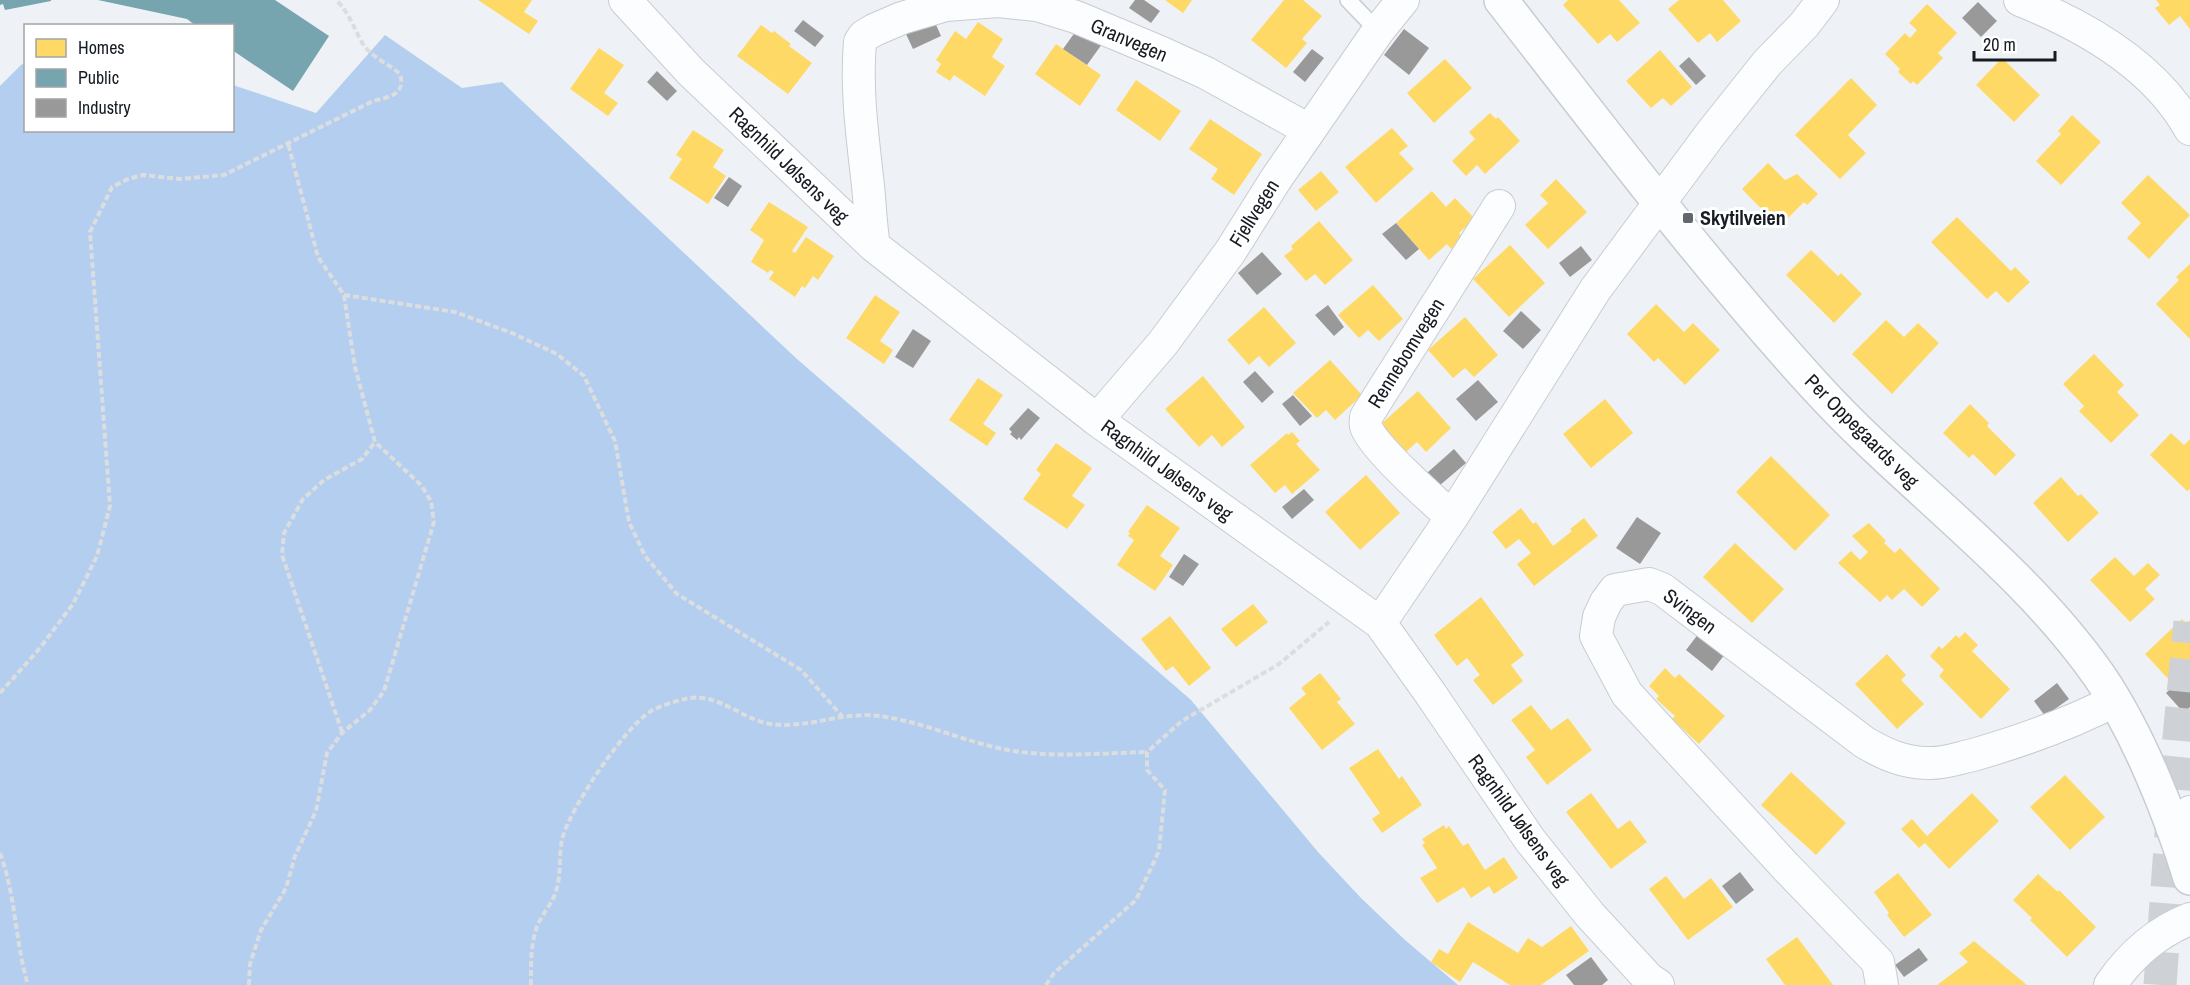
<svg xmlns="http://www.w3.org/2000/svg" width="2190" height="985" viewBox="0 0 2190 985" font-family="'Archivo Narrow',sans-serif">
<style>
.forest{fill:#b4cef0}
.homes{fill:#ffd966}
.public{fill:#76a5af}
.industry{fill:#999}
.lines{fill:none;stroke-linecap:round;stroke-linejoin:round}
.motorway-tunnel{stroke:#ced2d6;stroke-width:33;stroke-dasharray:33 16;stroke-linecap:butt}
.service-casing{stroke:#c8ccd2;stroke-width:18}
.minor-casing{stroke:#c8ccd2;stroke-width:34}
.tertiary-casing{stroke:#c8ccd2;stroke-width:36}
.path{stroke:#dbdddf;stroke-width:4;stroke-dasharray:6 3;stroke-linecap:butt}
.service{stroke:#fcfdfe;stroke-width:15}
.minor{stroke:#fcfdfe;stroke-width:32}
.tertiary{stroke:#fcfdfe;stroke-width:33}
.poi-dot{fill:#62676e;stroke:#fff;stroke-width:2}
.labels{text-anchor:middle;stroke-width:6;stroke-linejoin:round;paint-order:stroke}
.street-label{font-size:20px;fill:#161c24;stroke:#fff}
.poi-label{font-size:20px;font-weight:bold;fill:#161c24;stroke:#fff;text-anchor:start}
</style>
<rect width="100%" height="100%" fill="#eef2f6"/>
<path class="forest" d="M385 35 462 88 502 82 797 359 1191 700 1318 852 1361 898 1405 940 1458 985H0V86L21 65 25 63 26 130H232L233 85 316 113Z"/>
<path class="homes" d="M478 0H532L524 12 538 21 529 34Z
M1165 0H1192L1183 13Z
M1284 0H1303L1322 16 1302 39 1307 43 1286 68 1251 40Z
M1568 0H1619L1640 23 1617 42 1610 34 1598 44 1563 5Z
M1679 0H1723L1741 21 1717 42 1710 33 1698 43 1668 9Z
M2156 0H2190V29L2180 16 2169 25 2155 8 2160 5Z
M1927 4 1957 33 1938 53 1943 58 1917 85 1913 81 1911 84 1898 72 1900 69 1885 54 1905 33 1910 38 1917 30 1909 23Z
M978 22 1003 39 992 57 1005 66 985 96 954 75 950 81 936 72 941 64 936 60 955 31 966 39Z
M761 25 772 33 774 31 791 44 789 46 812 63 788 94 737 56Z
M1056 44 1101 75 1080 106 1035 74Z
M599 48 624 65 604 93 618 103 608 116 570 89Z
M1660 50 1692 87 1671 106 1663 98 1651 108 1626 81Z
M2002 58 2040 95 2014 122 1976 85Z
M1445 59 1472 88 1434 123 1407 93Z
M1851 78 1877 105 1848 135 1866 153 1840 179 1795 135Z
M1136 80 1181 111 1160 141 1116 110Z
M1490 113 1496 119 1498 117 1520 141 1485 174 1477 165 1466 176 1452 161 1475 139 1469 132Z
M2072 115 2101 142 2061 185 2036 161 2061 134 2058 131Z
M1210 119 1262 154 1234 195 1211 179 1218 169 1189 149Z
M1392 128 1408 146 1399 153 1414 169 1376 203 1345 167Z
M693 130 724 150 713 167 726 176 708 204 669 178 682 159 676 155Z
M1768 163 1785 180 1797 174 1818 194 1807 205 1804 202 1779 227 1742 189Z
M1321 171 1339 192 1316 211 1298 190Z
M2148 175 2190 215 2149 259 2127 238 2141 223 2121 203Z
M1556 179 1587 212 1548 249 1525 225 1548 203 1540 195Z
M1432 191 1446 207 1455 198 1475 219 1459 233 1463 238 1451 249 1447 244 1429 260 1396 223Z
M769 202 808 227 792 251 795 253 806 237 834 256 818 280 813 276 805 288 802 286 795 297 769 279 774 272 770 270 768 273 751 262 764 240 750 230Z
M1957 217 2011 271 2015 267 2030 282 2008 303 1996 291 1987 299 1931 242Z
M1319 221 1353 260 1325 285 1315 274 1306 281 1284 256 1293 249 1291 246Z
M1510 245 1545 283 1509 317 1473 279Z
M1811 250 1838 276 1841 273 1862 294 1834 323 1786 275Z
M2190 264V339L2156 304 2179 280 2176 277Z
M1373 285 1403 319 1379 341 1368 330 1359 338 1338 315Z
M875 295 900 312 880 341 893 350 884 364 846 338Z
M1656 304 1684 332 1693 323 1720 350 1685 385 1658 358 1654 362 1627 334Z
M1264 307 1296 343 1269 367 1259 356 1249 365 1227 340Z
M1465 317 1498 355 1474 377 1465 368 1453 378 1428 350Z
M1886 320 1904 337 1918 323 1939 343 1892 394 1852 354Z
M2094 354 2124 385 2117 392 2139 415 2111 443 2079 411 2084 406 2063 384Z
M1330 360 1362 395 1335 420 1326 410 1317 418 1293 393Z
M1203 376 1245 427 1222 447 1212 435 1199 447 1165 409Z
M978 378 1003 395 983 424 996 433 987 446 949 420Z
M1418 391 1451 428 1426 452 1417 442 1406 452 1381 424Z
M1605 399 1633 433 1591 468 1563 434Z
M1970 404 1989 423 1987 426 2016 455 1995 476 1973 454 1969 458 1943 433Z
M1292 432 1300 441 1296 444 1320 470 1292 494 1285 485 1275 493 1250 465 1287 433 1288 435Z
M2171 433 2184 445 2190 439V489L2187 491 2150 455Z
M1056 443 1092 468 1072 496 1085 505 1067 529 1023 499 1041 474 1036 470Z
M1771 456 1830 515 1795 551 1736 492Z
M1366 475 1400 513 1360 550 1325 512Z
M2061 477 2078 496 2081 494 2099 513 2068 542 2033 503Z
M1147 505 1180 528 1160 556 1173 565 1155 591 1117 565 1134 540 1128 536 1130 533 1128 532Z
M1521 508 1533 524 1536 522 1553 546 1572 531 1570 529 1584 518 1598 536 1534 586 1517 564 1531 553 1519 539 1506 549 1492 532Z
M1869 523 1886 541 1884 543 1895 553 1900 548 1940 589 1922 607 1904 589 1892 600 1887 595 1880 602 1838 563 1851 551 1860 560 1868 552 1852 536Z
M1735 543 1784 589 1752 623 1703 577Z
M2115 557 2134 576 2148 563 2160 575 2145 589 2155 599 2130 622 2090 580Z
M1481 597 1524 655 1511 665 1523 681 1493 705 1473 680 1480 675 1467 658 1457 666 1434 635Z
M1253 604 1268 622 1236 647 1221 629Z
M1170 616 1211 668 1189 686 1173 666 1166 671 1141 639Z
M2182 619 2186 624 2190 620V667L2172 683 2145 654Z
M1965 632 1978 645 1972 651 2010 689 1981 719 1939 676 1944 670 1930 656 1939 646 1942 649 1956 635 1959 638Z
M1887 654 1906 675 1901 680 1924 704 1897 729 1855 684Z
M1665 668 1675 678 1679 674 1725 716 1699 744 1672 719 1675 716 1656 699 1659 696 1649 686Z
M1320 673 1341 699 1337 702 1355 724 1322 750 1289 708 1306 694 1301 688Z
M1531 705 1551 730 1568 718 1592 750 1547 785 1526 757 1535 750 1511 720Z
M1378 749 1399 779 1402 776 1422 805 1382 833 1372 819 1380 813 1349 768Z
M1791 772 1846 823 1816 855 1761 805Z
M2065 775 2105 817 2070 850 2030 807Z
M1591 793 1618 829 1630 820 1647 842 1611 869 1566 812Z
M1972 793 1999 821 1949 869 1925 843 1919 848 1901 829 1912 819 1927 836Z
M1444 825 1446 829 1449 826 1463 846 1468 843 1485 870 1504 857 1518 878 1494 894 1489 886 1471 898 1464 887 1437 903 1420 878 1437 868 1422 845 1425 843 1422 839Z
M1898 873 1932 915 1904 937 1887 915 1889 913 1874 892Z
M2038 874 2058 892 2059 890 2096 927 2067 957 2030 920 2032 918 2013 900Z
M1666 876 1684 899 1711 878 1733 907 1688 940 1649 889Z
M1468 922 1518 953 1528 938 1542 947 1571 926 1589 951 1541 985H1510L1473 962 1460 982 1431 962 1439 949 1448 954Z
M1797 937 1833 985H1785L1766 959Z
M1974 941 2027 985H1937L1968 962 1959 953Z"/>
<path class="public" d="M0 0H51V1L5 10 3 4 0 5Z
M98 0H275L329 36 293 91 232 50V26H196L187 19Z"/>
<path class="industry" d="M1135 0H1144L1160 11 1151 23 1129 8Z
M1978 2 1997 21 1981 37 1962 18Z
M933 18 941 36 913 49 905 32Z
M803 20 824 36 815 47 794 31Z
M1078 28 1102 44 1087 65 1063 49Z
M1404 29 1429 48 1409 75 1384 55Z
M1312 49 1324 58 1305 82 1293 72Z
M1689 57 1706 76 1696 85 1679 66Z
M657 71 677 91 667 101 647 82Z
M729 177 742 186 728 207 714 198Z
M1396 223 1419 249 1406 260 1382 234Z
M1581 246 1592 260 1570 277 1559 263Z
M1262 252 1282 274 1257 295 1238 273Z
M1328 305 1344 327 1334 336 1315 315Z
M1521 311 1541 330 1523 349 1503 331Z
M913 329 931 341 913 368 895 357Z
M1255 371 1274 392 1262 403 1243 382Z
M1478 380 1498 402 1476 421 1456 399Z
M1293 395 1312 416 1300 426 1282 404Z
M1028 408 1040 418 1021 440 1019 437 1017 440 1010 434 1012 432 1009 429Z
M1454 449 1466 463 1439 486 1427 473Z
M1304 489 1314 500 1292 519 1282 507Z
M1637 517 1661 533 1640 564 1616 548Z
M1184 554 1199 564 1183 586 1169 577Z
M1699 633 1725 654 1712 671 1686 650Z
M2185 675 2190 680V707L2184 713 2166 693Z
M2057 683 2069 699 2045 716 2034 701Z
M1740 872 1754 890 1736 904 1722 886Z
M1919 948 1928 960 1904 977 1895 965Z
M1591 957 1608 980 1602 985H1574L1566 975Z"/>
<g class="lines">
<path class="motorway-tunnel" d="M2160 985 2175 779 2190 622"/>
<defs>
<path id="service" d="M1348 0 1378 31"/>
<path id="minor" d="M625 0 691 72 874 246 1097 420 1380 623 1430 693 1530 840 1590 915 1649 979 1658 985
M2020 0C2085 26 2155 66 2190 129
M874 246C870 223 870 200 867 177 862 132 856 88 860 42L864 36 874 30 902 18 946 5 998 1 1037 5 1076 17 1162 53 1206 73 1309 130
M1097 420 1163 343 1230 252 1276 179 1378 31 1403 0
M1452 517C1436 503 1369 444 1366 426 1365 423 1366 420 1366 417L1499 206
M1380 623 1452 517 1595 290 1712 132 1767 63 1804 25 1823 0
M2172 827 2190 812
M1882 985 1878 962 1786 867 1627 694 1596 636 1599 617 1606 602 1615 590 1649 584 1662 589 1864 742C1884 754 1904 763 1928 763 1943 764 1959 758 1973 755 2022 741 2069 724 2114 701
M2110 985C2130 956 2157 932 2190 919"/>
<path id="tertiary" d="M1501 0C1603 131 1703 263 1815 386 1906 486 2022 565 2100 677 2138 733 2170 813 2190 878"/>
</defs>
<use href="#service" class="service-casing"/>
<use href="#minor" class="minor-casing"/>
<use href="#tertiary" class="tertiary-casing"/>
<path class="path" d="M344 295 455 312 512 333 557 354 584 376 615 441 629 522 645 556 677 594 801 670 842 716
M0 693 40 648 73 604 97 556 110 506 90 232 112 187 128 179 143 175 180 179 224 175 373 101C389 97 406 95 400 74 389 64 371 57 363 44 354 29 349 12 336 0
M342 732 282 555 284 533 303 499 324 480 362 459 375 442
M0 853C16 896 15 942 28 985
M249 985 250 964 261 930 286 888 295 856 316 811 327 753 342 733 370 710 384 691 434 522 431 501 421 485 375 442 355 367 344 295 318 257 288 143
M531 985C531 964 530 942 539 922 544 912 553 902 556 891 562 873 558 854 563 836 572 806 624 728 651 711 660 706 675 701 685 699 717 691 742 720 771 724 807 729 843 711 879 716 920 721 958 739 998 748 1046 759 1098 753 1147 752
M1046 985 1054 973 1136 900 1159 851 1165 790 1147 770V752L1182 721 1279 664 1329 622"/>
<use href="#service" class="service"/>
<use href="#minor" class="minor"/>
<use href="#tertiary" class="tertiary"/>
</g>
<rect class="poi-dot" x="1682" y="212" width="12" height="12" rx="3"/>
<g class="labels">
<g class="street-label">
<text transform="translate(1129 40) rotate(23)" y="7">Granvegen</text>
<text transform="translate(789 165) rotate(44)" y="7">Ragnhild Jølsens veg</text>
<text transform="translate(1254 213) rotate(-58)" y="7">Fjellvegen</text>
<text transform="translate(1406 353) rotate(-58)" y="7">Rennebomvegen</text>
<text transform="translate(1862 431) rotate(45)" y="7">Per Oppegaards veg</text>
<text transform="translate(1167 470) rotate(36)" y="7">Ragnhild Jølsens veg</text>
<text transform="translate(1690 611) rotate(37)" y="7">Svingen</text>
<text transform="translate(1519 820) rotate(54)" y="7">Ragnhild Jølsens veg</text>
</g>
<g class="poi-label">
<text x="1700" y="225">Skytilveien</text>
</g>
</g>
<rect x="24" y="24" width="210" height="108" fill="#ffffff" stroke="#a2a4a7" stroke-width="1.5"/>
<rect x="36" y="39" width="30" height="18" fill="#ffd966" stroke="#a2a4a7" stroke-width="1.5"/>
<text x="78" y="54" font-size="18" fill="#161c24">Homes</text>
<rect x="36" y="69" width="30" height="18" fill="#76a5af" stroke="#a2a4a7" stroke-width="1.5"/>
<text x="78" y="84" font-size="18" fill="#161c24">Public</text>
<rect x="36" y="99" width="30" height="18" fill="#999999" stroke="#a2a4a7" stroke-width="1.5"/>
<text x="78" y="114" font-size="18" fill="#161c24">Industry</text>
<path d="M1974 51v9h81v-9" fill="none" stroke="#161c24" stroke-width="3"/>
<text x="1983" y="51" font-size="18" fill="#161c24" stroke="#ffffff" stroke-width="4.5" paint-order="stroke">20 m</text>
</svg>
